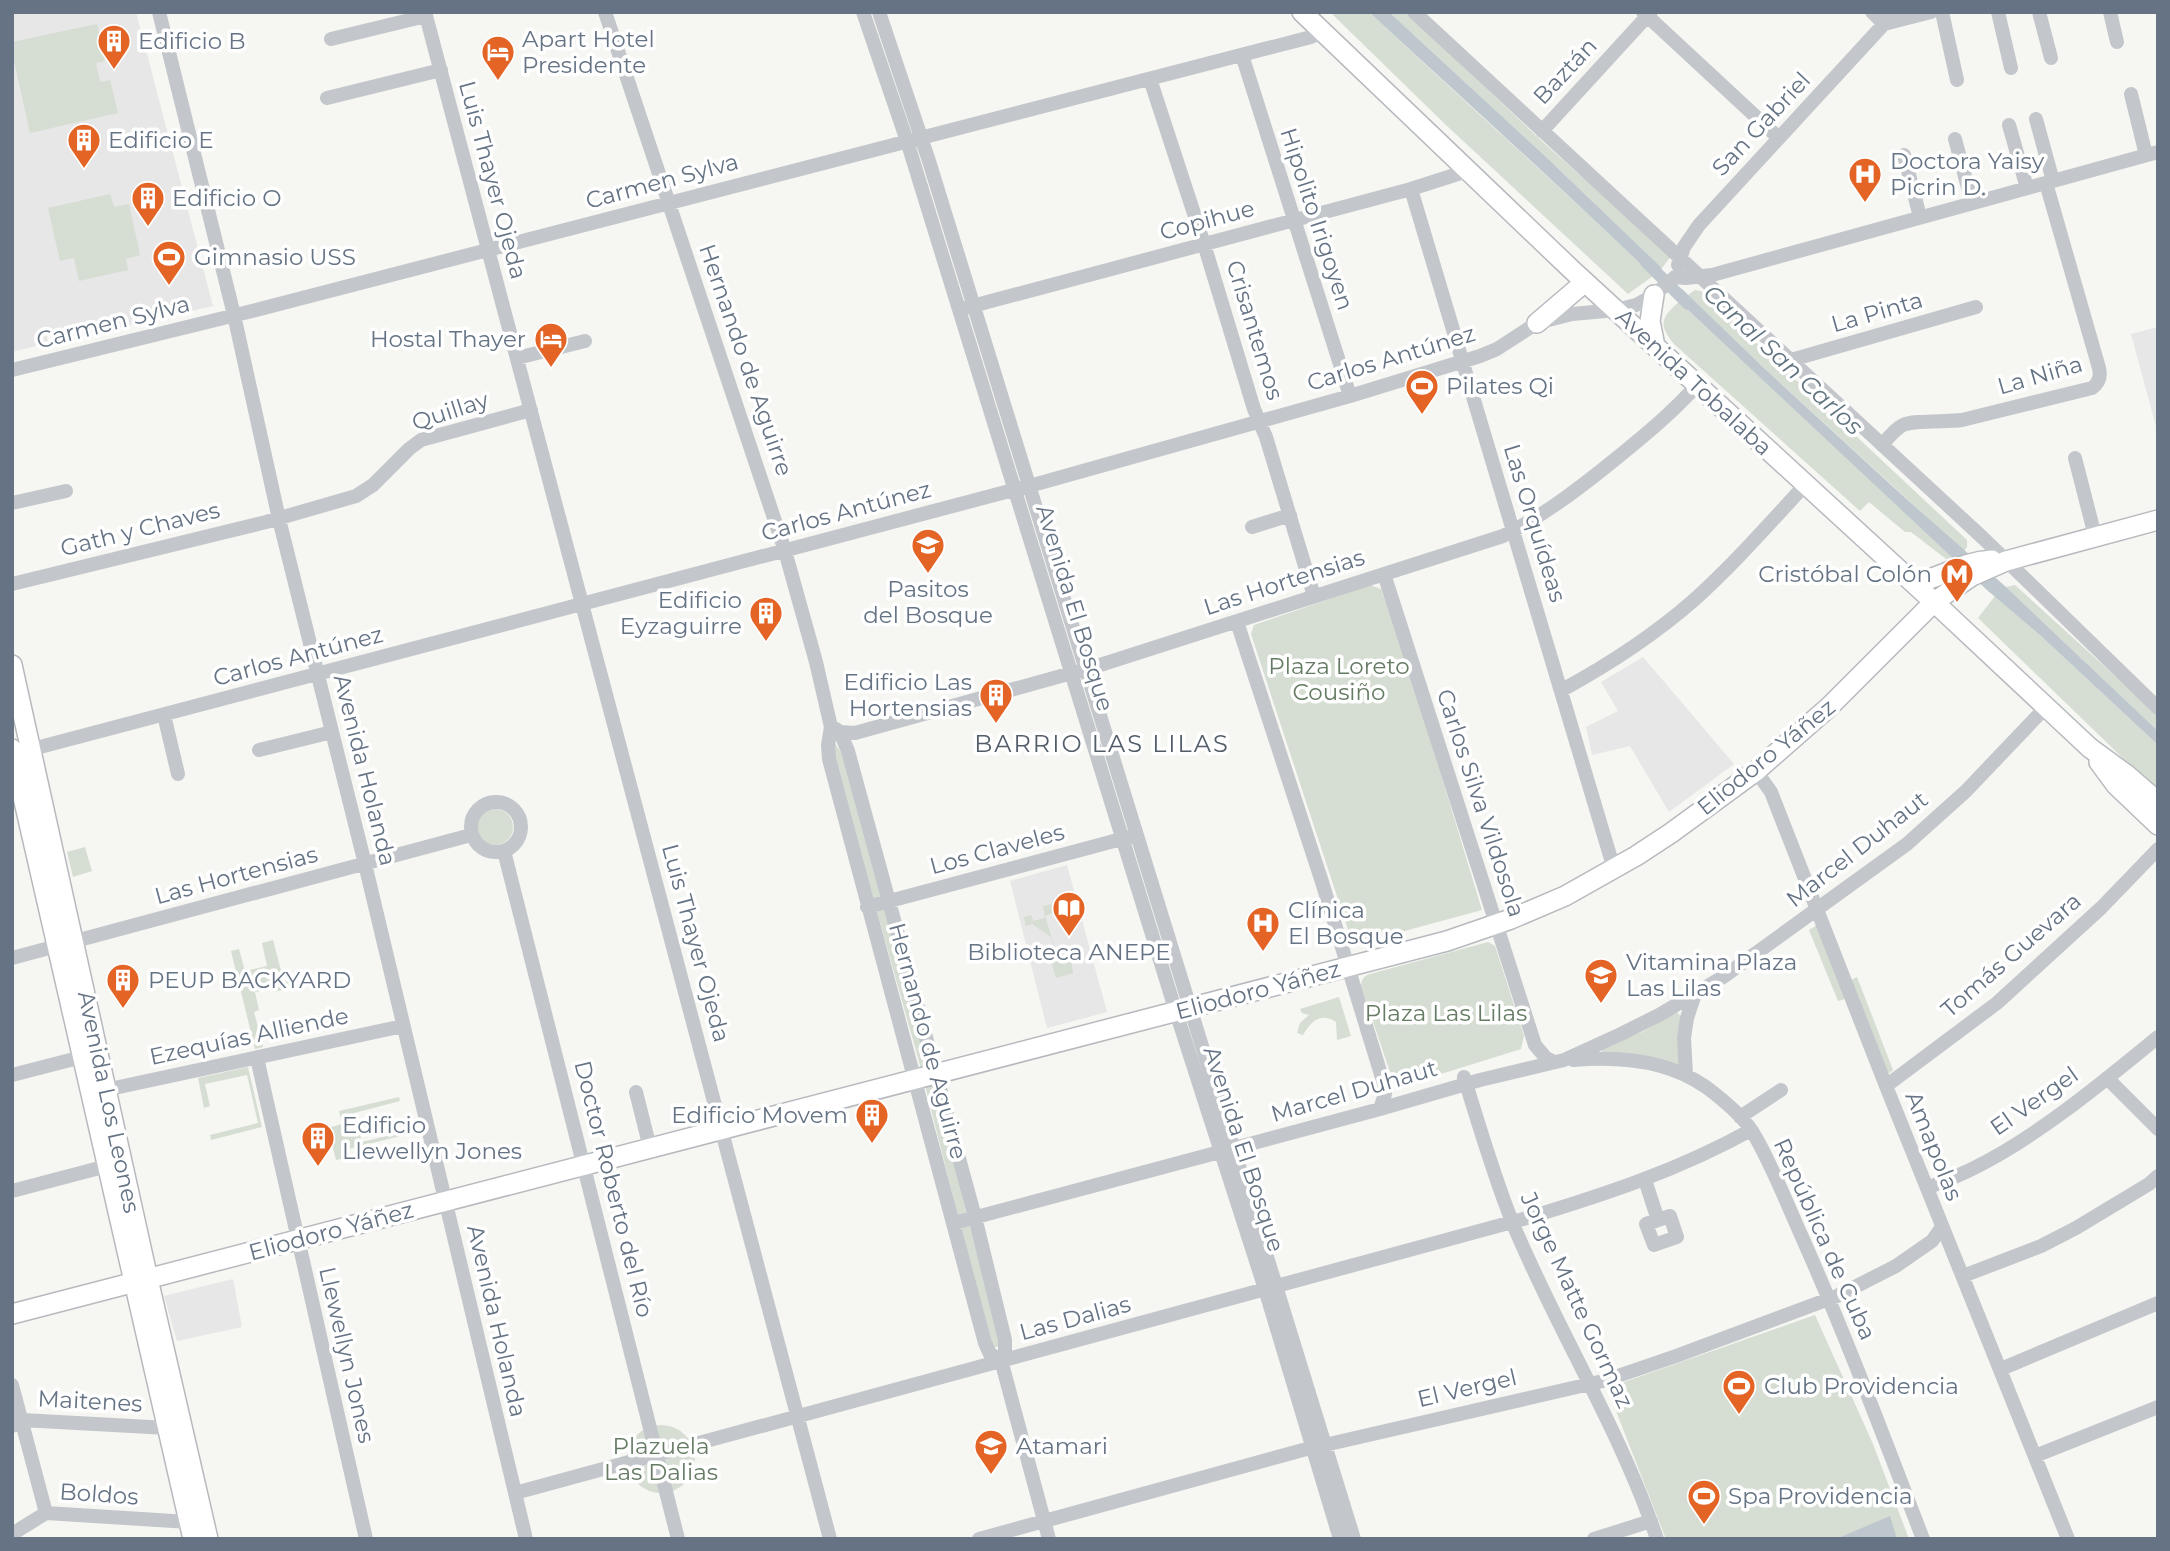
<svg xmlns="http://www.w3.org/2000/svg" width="2170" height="1551" viewBox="0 0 2170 1551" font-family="Montserrat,sans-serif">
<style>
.built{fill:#e6e7e6}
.green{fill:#d6ddd3}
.water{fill:#bfc7ce}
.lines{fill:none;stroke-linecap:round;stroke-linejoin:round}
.canal{stroke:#bfc7ce;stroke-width:12}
.major-casing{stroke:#b6babe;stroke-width:22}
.minor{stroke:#c3c6ca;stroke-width:14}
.major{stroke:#fff;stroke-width:19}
.labels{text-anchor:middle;stroke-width:7;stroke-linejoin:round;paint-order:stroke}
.poi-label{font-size:23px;fill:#657384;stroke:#fff;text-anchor:start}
.street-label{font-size:23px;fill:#657384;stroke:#fff}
.park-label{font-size:23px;fill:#667b64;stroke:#fff}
.water-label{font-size:24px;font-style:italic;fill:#607480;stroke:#fff}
.neighbourhood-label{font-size:24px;letter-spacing:2px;fill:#535d69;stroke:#fff}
</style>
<rect width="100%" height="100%" fill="#f6f6f2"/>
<path class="built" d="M12 12H136L213 306 75 338 73 329 47 335 48 343 12 352Z
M2158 327V434L2131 334Z
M1643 657 1734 764 1669 812 1630 746 1592 755 1586 727 1618 711 1601 682Z
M1067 865 1107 1012 1047 1028 1010 881Z
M233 1279 242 1327 177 1341 164 1296Z"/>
<path class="green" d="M1330 12H1369C1463 101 1560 186 1653 276L1628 294 1447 126Z
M1389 12H1405L1545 144 1671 256 1662 268 1544 155Z
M97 24 105 61 96 63 100 82 110 80 118 113 30 133 12 52V42Z
M110 194 114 207 129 204 140 255 126 259 128 270 79 281 74 258 60 261 48 208Z
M1695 290 1701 291 1967 540V547L1964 551 1764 368 1688 295Z
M1679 302 1954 557 1946 559 1911 532H1905L1869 502 1860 511 1674 344C1658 325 1661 317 1679 302Z
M1370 585 1381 589 1405 656 1482 910 1353 945 1251 634 1254 625Z
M2015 585 2158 715V731L2006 587Z
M1995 596 2041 636 2158 745V792L1978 618Z
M834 741 843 756 925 1055 1000 1340 999 1346 994 1348 991 1346 918 1058 834 758Z
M477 827a18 18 0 1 1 36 0a18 18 0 1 1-36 0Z
M85 847 92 871 73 877 67 852Z
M1052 904 1055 912 1045 916 1059 960 1071 958 1073 973 1056 978 1052 964 1057 955 1051 937 1032 924 1026 926 1024 917 1031 915 1033 921 1045 918 1043 906Z
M1817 925 1845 999 1838 1001 1809 930Z
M273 940 284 982 310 976 311 979 302 981 300 986 274 992 270 989 255 992 259 1010 254 1012 263 1047 255 1049 231 951 239 949 245 971 267 966 262 943Z
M1488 942 1495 946 1524 1036 1521 1049 1409 1084C1402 1086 1398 1086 1393 1081L1361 986C1362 980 1363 976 1370 974Z
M1857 977 1893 1070 1890 1073 1886 1072 1851 980Z
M1339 997 1351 1036 1337 1040 1336 1022C1321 1012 1311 1021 1303 1035L1297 1033 1300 1023 1309 1015 1302 1013 1300 1009Z
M1677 1012 1682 1018 1680 1063 1677 1066 1605 1053 1602 1051 1603 1047 1642 1032Z
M248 1067 262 1127 211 1140 210 1135 258 1123 247 1075 205 1084 210 1106 204 1108 198 1078Z
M399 1097 400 1101 354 1113 362 1142 407 1131 408 1134 349 1149 350 1157 336 1160 328 1128 342 1124 339 1111Z
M1815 1315 1873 1444 1909 1539H1666L1607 1388Z
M627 1459a34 34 0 1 1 68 0a34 34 0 1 1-68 0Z"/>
<path class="water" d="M1369 12H1389L1544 155 1662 268 1653 276C1560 186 1464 100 1369 12Z
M1682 289 1764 368 1901 494 2006 587 2158 731V745L2041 636 1987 590 1674 297Z
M1890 1516 1897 1539H1836Z"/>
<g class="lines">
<path class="canal" d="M1646 262 1688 304"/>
<defs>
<path id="major" d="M1302 12 1572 270 1934 602 2090 748 2127 775 2158 802
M1654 295 1650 321 1655 346
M1537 323 1585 282
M1914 583C1943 578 1959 562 1992 560
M12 665 148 1279 208 1539
M12 749 193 1539
M2099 762 2116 785 2158 825
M12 1314 1447 941 1511 919 1565 896 1636 856 1671 833 1756 771 1829 707 1934 602 1972 576 2006 561 2158 520"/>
</defs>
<use href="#major" class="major-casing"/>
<path class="minor" d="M159 12 234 315 279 519 365 864 526 1539
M425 12 830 1539
M605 12 785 551 816 662 831 727 828 745 829 759 985 1343 990 1354 1001 1360
M863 12 907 141 1176 1012 1265 1289 1340 1539
M879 12 929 161 1354 1539
M1414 12 1983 538 2158 708
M1643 12 1779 138
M1872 12 1884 24 1931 12
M1942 12 1957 80
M1998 12 2011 68
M2039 12 2051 58
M2110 12 2117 42
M331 39 426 16
M1242 55 1350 396
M1150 79 1204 244 1254 409 1266 437 1314 596
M2131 94 2146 155
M327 98 441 70
M2036 119 2053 181
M2009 125 2027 188
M1542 131 1651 12
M1955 139 1972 203
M1904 155 1920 217
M1411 189 1614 869
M1678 265 1684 247 1699 225 1895 12
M1675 277 1686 278 1712 275 2158 152
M965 308 1411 189 1467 171
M517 358 585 341
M1791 360 1976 307
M12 370 248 312 1311 37 1322 32
M1882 445C1888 438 1895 429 1903 425 1912 420 1949 422 1962 420L2092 388C2099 383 2101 376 2099 368L2046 183
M2075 458 2095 536
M12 503 66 491
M1252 527 1290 515
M1384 574 1535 1045 1546 1058 1554 1062
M12 584 266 522 356 496 373 485 409 449 421 440 531 410
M1237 622 1322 882 1383 1081 1385 1094 1380 1109
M1562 690C1608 665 1654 635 1694 600 1734 564 1769 524 1805 485
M164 715 178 774
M836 729 840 732 848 751 975 1217 1005 1340V1351L1001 1360 1049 1539
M840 732 855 733 1097 666 1503 536C1545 515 1581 487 1618 457 1646 434 1673 412 1697 385
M259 750 332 732
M21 752 1040 483 1350 396 1480 356 1497 349 1537 323 1572 314 1616 310 1636 305 1654 295 1675 277
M1756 771 1771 792 1886 1086 2068 1539
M471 827a25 25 0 1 1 50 0a25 25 0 1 1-50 0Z
M504 851 678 1539
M867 907 1129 837
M12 958 471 835
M257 1058 366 1539
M1573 1060C1618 1056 1668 1060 1706 1087 1722 1099 1741 1114 1752 1131 1772 1164 1786 1202 1802 1237 1846 1336 1884 1438 1923 1539
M12 1075 82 1057
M1686 1075 1684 1038 1687 1018 1695 994
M1464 1077C1479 1125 1494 1177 1513 1224 1557 1330 1620 1429 1657 1539
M2107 1078 2158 1129
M1886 1086 1997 1003 2101 908 2158 849
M105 1090 403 1026
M636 1092 650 1148
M1740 1117 1781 1090
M1645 1180 1658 1220
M1927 1188C1942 1182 1958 1176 1972 1169 2036 1138 2103 1082 2158 1037
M12 1191 107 1166
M1670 1216 1677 1237 1654 1245 1646 1224Z
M954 1223 1380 1109 1480 1080 1564 1060 1623 1033 1659 1015 1723 977 1907 844 1966 791 2046 707
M1963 1276 2041 1246 2076 1228 2149 1184 2158 1176
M2001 1369 2158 1303
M12 1385 46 1513
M12 1426 22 1420 168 1428
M2035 1456 2158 1407
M515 1493 1527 1218C1606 1194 1679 1170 1751 1130
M12 1534 46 1513 189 1522
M979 1539 1303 1450 1603 1381 1676 1356 1837 1296 1896 1266 1932 1241 1942 1227
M1594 1539 1651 1521"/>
<use href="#major" class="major"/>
</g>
<defs>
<symbol id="building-pin" viewBox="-11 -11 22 30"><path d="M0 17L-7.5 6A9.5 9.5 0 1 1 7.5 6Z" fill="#e46425" stroke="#fff"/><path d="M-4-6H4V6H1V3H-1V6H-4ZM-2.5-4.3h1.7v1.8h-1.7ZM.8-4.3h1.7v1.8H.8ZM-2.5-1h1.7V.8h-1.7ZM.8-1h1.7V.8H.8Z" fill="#fff"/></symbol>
<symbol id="hotel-pin" viewBox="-11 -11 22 30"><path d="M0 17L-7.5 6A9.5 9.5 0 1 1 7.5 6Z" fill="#e46425" stroke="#fff"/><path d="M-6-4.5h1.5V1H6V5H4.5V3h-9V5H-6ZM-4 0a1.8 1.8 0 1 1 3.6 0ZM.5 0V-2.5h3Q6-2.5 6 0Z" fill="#fff"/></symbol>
<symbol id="hospital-pin" viewBox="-11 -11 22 30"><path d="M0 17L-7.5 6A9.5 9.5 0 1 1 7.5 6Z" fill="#e46425" stroke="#fff"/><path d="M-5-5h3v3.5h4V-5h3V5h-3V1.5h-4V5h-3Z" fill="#fff"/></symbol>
<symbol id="stadium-pin" viewBox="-11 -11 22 30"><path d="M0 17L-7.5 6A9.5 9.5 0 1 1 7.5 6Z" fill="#e46425" stroke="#fff"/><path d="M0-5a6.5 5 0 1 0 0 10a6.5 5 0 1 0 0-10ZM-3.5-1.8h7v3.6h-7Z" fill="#fff"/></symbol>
<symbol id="school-pin" viewBox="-11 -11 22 30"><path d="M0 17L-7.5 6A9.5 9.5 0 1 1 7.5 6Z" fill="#e46425" stroke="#fff"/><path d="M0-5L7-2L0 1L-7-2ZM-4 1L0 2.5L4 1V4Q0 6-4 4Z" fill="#fff"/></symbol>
<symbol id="metro-pin" viewBox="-11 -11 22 30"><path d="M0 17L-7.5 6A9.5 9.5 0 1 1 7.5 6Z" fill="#e46425" stroke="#fff"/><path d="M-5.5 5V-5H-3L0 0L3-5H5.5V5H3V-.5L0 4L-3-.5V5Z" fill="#fff"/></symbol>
<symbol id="library-pin" viewBox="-11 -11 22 30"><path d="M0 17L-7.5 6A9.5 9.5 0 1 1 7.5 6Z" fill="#e46425" stroke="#fff"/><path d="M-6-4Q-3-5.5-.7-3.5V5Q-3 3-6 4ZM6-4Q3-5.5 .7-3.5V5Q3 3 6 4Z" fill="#fff"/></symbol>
</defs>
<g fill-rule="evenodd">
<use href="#building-pin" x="95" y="22" width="38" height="52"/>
<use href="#hotel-pin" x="479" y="33" width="38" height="52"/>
<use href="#building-pin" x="65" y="121" width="38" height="52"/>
<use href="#hospital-pin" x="1846" y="155" width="38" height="52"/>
<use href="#building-pin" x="129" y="179" width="38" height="52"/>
<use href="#stadium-pin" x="150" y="238" width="38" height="52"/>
<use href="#hotel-pin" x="532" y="320" width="38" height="52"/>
<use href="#stadium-pin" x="1403" y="367" width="38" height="52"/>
<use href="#school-pin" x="909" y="526" width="38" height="52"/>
<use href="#metro-pin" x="1938" y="555" width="38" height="52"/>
<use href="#building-pin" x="747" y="594" width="38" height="52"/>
<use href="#building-pin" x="977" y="676" width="38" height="52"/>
<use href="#library-pin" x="1050" y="889" width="38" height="52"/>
<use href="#hospital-pin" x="1244" y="904" width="38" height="52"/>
<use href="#school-pin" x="1582" y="956" width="38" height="52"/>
<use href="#building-pin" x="104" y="961" width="38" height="52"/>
<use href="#building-pin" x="853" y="1096" width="38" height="52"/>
<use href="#building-pin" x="299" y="1119" width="38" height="52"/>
<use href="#stadium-pin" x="1720" y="1367" width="38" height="52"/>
<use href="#school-pin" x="972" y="1427" width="38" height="52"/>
<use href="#stadium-pin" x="1685" y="1477" width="38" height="52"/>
</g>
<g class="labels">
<g class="poi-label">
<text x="522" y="47">Apart Hotel<tspan x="522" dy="26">Presidente</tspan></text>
<text x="138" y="49">Edificio B</text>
<text x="108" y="148">Edificio E</text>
<text x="1890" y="169">Doctora Yaisy<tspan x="1890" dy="26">Picrin D.</tspan></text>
<text x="172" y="206">Edificio O</text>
<text x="194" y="265">Gimnasio USS</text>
<text x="526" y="347" text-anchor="end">Hostal Thayer</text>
<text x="1446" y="394">Pilates Qi</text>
<text x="1932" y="582" text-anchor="end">Cristóbal Colón</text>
<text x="928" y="597" text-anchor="middle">Pasitos<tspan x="928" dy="26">del Bosque</tspan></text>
<text x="742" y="608" text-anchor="end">Edificio<tspan x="742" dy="26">Eyzaguirre</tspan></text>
<text x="972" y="690" text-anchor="end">Edificio Las<tspan x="972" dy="26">Hortensias</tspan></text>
<text x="1288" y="918">Clínica<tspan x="1288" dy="26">El Bosque</tspan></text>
<text x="1069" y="960" text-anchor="middle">Biblioteca ANEPE</text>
<text x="1626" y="970">Vitamina Plaza<tspan x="1626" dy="26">Las Lilas</tspan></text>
<text x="148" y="988">PEUP BACKYARD</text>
<text x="848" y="1123" text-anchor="end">Edificio Movem</text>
<text x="342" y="1133">Edificio<tspan x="342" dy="26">Llewellyn Jones</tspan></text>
<text x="1764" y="1394">Club Providencia</text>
<text x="1016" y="1454">Atamari</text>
<text x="1728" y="1504">Spa Providencia</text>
</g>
<g class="street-label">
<text transform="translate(1565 71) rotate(-47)" y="8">Baztán</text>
<text transform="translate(1761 124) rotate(-47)" y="8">San Gabriel</text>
<text transform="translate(493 180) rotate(75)" y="8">Luis Thayer Ojeda</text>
<text transform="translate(662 181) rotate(-15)" y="8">Carmen Sylva</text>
<text transform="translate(1317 219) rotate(72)" y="8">Hipolito Irigoyen</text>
<text transform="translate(1207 220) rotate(-15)" y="8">Copihue</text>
<text transform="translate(1877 312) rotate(-16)" y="8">La Pinta</text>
<text transform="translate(113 322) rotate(-14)" y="8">Carmen Sylva</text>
<text transform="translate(1255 330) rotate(73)" y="8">Crisantemos</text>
<text transform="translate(1391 358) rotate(-17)" y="8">Carlos Antúnez</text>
<text transform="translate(746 360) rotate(71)" y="8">Hernando de Aguirre</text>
<text transform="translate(2040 375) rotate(-16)" y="8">La Niña</text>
<text transform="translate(1694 382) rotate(43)" y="8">Avenida Tobalaba</text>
<text transform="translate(450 411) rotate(-18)" y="8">Quillay</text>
<text transform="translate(846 511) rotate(-15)" y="8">Carlos Antúnez</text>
<text transform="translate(1535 523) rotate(73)" y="8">Las Orquídeas</text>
<text transform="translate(140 529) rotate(-14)" y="8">Gath y Chaves</text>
<text transform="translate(1284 582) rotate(-18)" y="8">Las Hortensias</text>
<text transform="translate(1075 608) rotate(73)" y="8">Avenida El Bosque</text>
<text transform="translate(298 656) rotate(-15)" y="8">Carlos Antúnez</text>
<text transform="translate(1766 757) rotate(-39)" y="8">Eliodoro Yáñez</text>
<text transform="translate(365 770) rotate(76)" y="8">Avenida Holanda</text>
<text transform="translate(1481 803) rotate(72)" y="8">Carlos Silva Vildosola</text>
<text transform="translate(997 849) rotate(-15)" y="8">Los Claveles</text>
<text transform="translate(1857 849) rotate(-38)" y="8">Marcel Duhaut</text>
<text transform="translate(236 875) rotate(-15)" y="8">Las Hortensias</text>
<text transform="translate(696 943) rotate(75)" y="8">Luis Thayer Ojeda</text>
<text transform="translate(2011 955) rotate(-41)" y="8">Tomás Guevara</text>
<text transform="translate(1258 990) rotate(-15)" y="8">Eliodoro Yáñez</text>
<text transform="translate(249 1036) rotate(-12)" y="8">Ezequías Alliende</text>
<text transform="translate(928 1041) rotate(75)" y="8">Hernando de Aguirre</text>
<text transform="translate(1354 1091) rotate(-16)" y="8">Marcel Duhaut</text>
<text transform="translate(2034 1101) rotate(-35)" y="8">El Vergel</text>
<text transform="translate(109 1102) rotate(78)" y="8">Avenida Los Leones</text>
<text transform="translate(1934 1146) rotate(68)" y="8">Amapolas</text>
<text transform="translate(1244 1149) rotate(72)" y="8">Avenida El Bosque</text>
<text transform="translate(614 1189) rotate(76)" y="8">Doctor Roberto del Río</text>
<text transform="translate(331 1231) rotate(-15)" y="8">Eliodoro Yáñez</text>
<text transform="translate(1825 1239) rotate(66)" y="8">República de Cuba</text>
<text transform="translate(1577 1300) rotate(65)" y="8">Jorge Matte Gormaz</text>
<text transform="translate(1075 1318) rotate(-15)" y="8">Las Dalias</text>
<text transform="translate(497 1321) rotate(77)" y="8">Avenida Holanda</text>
<text transform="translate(347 1355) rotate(77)" y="8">Llewellyn Jones</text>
<text transform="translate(1467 1388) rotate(-13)" y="8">El Vergel</text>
<text transform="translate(90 1401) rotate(3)" y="8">Maitenes</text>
<text transform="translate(99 1494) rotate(4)" y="8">Boldos</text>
</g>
<g class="park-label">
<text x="1339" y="674">Plaza Loreto<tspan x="1339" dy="26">Cousiño</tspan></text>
<text x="1446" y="1021">Plaza Las Lilas</text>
<text x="661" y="1454">Plazuela<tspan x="661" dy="26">Las Dalias</tspan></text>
</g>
<g class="water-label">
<text transform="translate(1783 360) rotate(43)" y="8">Canal San Carlos</text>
</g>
<g class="neighbourhood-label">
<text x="1102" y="752">BARRIO LAS LILAS</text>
</g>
</g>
<rect width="2170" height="1551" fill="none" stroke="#657384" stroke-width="28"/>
</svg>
